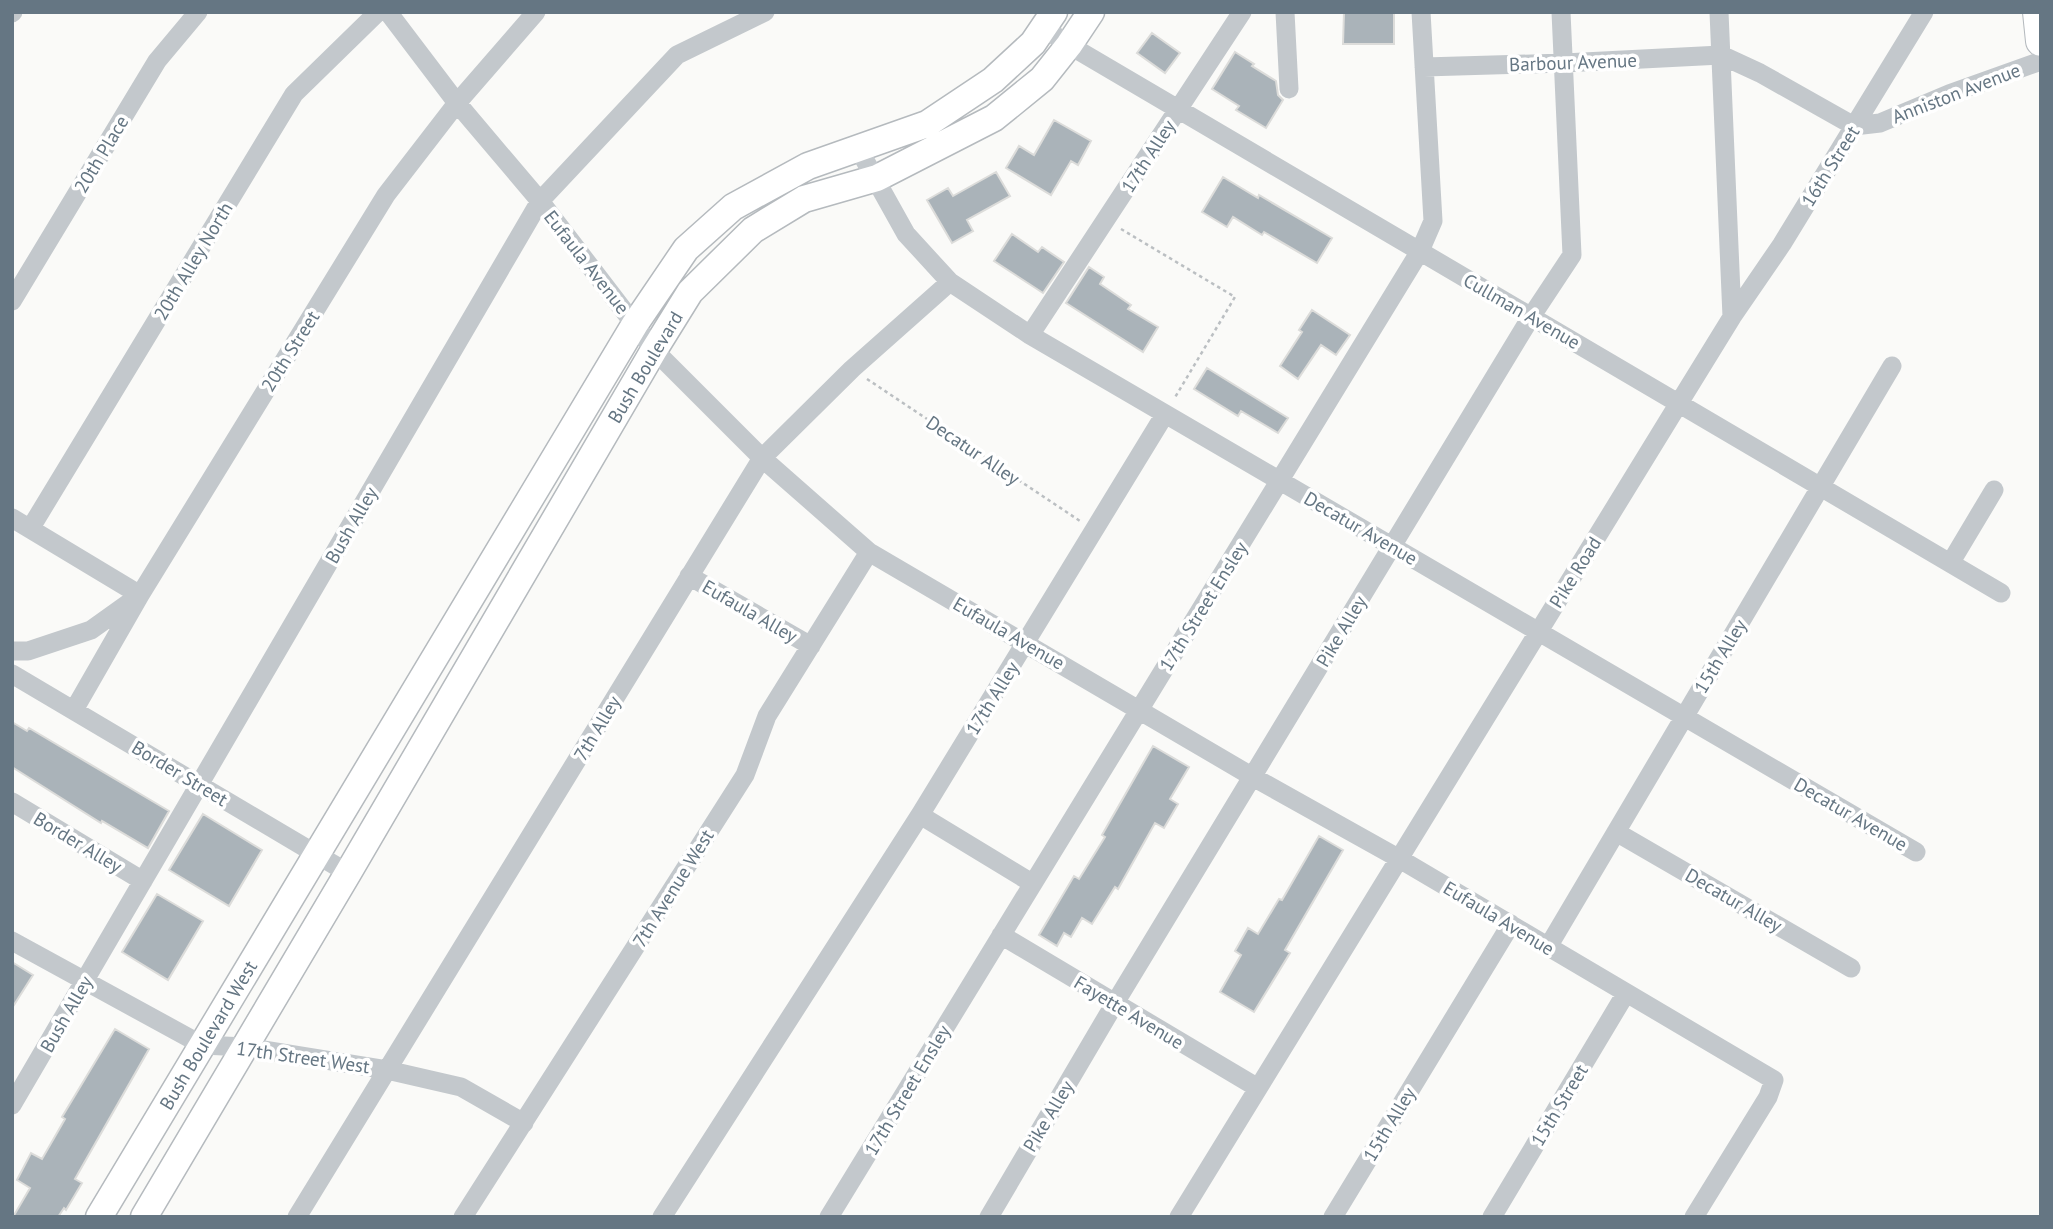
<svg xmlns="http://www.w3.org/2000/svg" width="2053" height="1229" viewBox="0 0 2053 1229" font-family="'PT Sans',sans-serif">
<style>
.building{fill:#aab3b9;stroke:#dcdcda;stroke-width:2}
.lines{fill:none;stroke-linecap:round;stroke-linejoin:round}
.major-casing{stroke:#b5babe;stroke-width:29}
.highway-casing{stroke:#b4b9bd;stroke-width:32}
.path{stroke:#bbbfc2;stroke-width:2.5;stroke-dasharray:3.5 3.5;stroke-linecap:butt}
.minor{stroke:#c3c8cc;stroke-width:19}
.major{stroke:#fff;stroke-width:26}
.highway{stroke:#fff;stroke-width:30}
.labels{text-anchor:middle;stroke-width:7;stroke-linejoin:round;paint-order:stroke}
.street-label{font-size:19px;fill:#657683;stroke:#fff}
</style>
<rect width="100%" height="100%" fill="#fafaf8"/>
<path class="building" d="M1344 12H1394V44H1343Z
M1152 33 1180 53 1165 73 1137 53Z
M1235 52 1254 64 1252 66 1276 81 1278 95 1283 100 1266 128 1236 110 1239 106 1212 89Z
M1054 120 1091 141 1078 165 1071 161 1051 195 1006 168 1019 146 1034 155Z
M996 172 1010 196 967 220 973 231 952 243 927 200 948 188 953 196Z
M1223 177 1258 198 1259 195 1332 238 1317 263 1264 232 1262 235 1233 217 1227 227 1202 212Z
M1012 234 1038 252 1042 247 1064 262 1043 293 994 261Z
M1089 267 1104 277 1100 284 1131 305 1128 309 1158 327 1143 352 1066 303Z
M1312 310 1350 335 1336 355 1321 345 1298 379 1280 366 1302 332 1299 330Z
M1207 368 1288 418 1278 433 1241 411 1238 416 1194 389Z
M12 722 27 731 29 728 169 811 148 848 102 821 101 823 12 767Z
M1153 746 1189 767 1170 799 1178 804 1164 828 1155 823 1118 889 1115 887 1092 924 1082 918 1071 937 1064 933 1057 946 1039 935 1074 876 1079 879 1105 837 1102 835Z
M203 814 262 850 229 906 169 870Z
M1319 836 1343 850 1285 950 1290 953 1254 1012 1220 992 1241 955 1235 951 1248 928 1258 934 1279 899 1282 900Z
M157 894 203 921 168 980 122 952Z
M12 962 33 975 12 1008Z
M115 1029 149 1049 75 1179 82 1183 66 1210 64 1208 58 1217H13L30 1188 17 1180 31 1153 42 1159 65 1119 62 1117Z"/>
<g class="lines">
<defs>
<path id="major" d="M99 1217 635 324 686 249 733 207 808 166 927 124 993 80 1033 43 1054 12
M144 1217 348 873 654 350 690 292 753 230 804 199 877 178 994 118 1042 79 1069 45 1091 12"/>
<path id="highway" d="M2038 12 2041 41"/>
</defs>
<use href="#major" class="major-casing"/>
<use href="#highway" class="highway-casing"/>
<path class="path" d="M1121 229 1235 297 1174 399
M867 379 1080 521"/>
<path class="minor" d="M388 12 457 103 540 201 654 350 762 458 869 552 1253 777 1398 858 1774 1080 1768 1097 1694 1217
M1285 12 1289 89
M1719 12 1732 317
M12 13 13 12
M1044 28 1069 45 2001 593
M1424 67 1564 63 1721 55 1760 73 1854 126 1880 123 1949 94 2041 61
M858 148 906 234 950 282 1030 335 1916 852
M12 301 157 61 198 12
M1030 335 1242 12
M12 518 140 595 91 630 28 651H12
M30 529 294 94 378 12
M1951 562 1994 490
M689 576 811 646
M12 674 348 873
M74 710 140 595 386 195 457 103 536 12
M12 802 143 881
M920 815 1032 883
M1616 832 1851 968
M1001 935 1258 1088
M12 941 202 1045 246 1047 387 1070 461 1087 524 1123
M1548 947 1892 366
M12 1105 540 201 677 55 765 12
M297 1217 762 458 852 369 950 282
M463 1217 745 775 767 716 869 552
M662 1217 920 815 1165 414
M829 1217 1420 251 1433 221 1421 12
M989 1217 1115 1003 1531 317 1572 255 1561 12
M1179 1217 1679 403 1732 317 1782 244 1924 12
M1333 1217 1511 924
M1492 1217 1626 993"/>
<use href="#major" class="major"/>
<use href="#highway" class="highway"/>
</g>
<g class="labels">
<g class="street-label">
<text transform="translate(1573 62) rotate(-2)" y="7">Barbour Avenue</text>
<text transform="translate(1956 93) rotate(-21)" y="7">Anniston Avenue</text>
<text transform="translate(101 154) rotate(-59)" y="7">20th Place</text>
<text transform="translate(1148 156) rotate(-57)" y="7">17th Alley</text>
<text transform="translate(1830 166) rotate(-58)" y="7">16th Street</text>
<text transform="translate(193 261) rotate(-59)" y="7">20th Alley North</text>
<text transform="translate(587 262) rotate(52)" y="7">Eufaula Avenue</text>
<text transform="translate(1522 311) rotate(30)" y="7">Cullman Avenue</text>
<text transform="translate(290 351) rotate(-58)" y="7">20th Street</text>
<text transform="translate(645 367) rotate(-59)" y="7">Bush Boulevard</text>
<text transform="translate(973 450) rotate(34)" y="7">Decatur Alley</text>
<text transform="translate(351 525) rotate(-60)" y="7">Bush Alley</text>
<text transform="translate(1361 528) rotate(30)" y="7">Decatur Avenue</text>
<text transform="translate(1575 572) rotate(-58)" y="7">Pike Road</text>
<text transform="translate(1203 606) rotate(-58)" y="7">17th Street Ensley</text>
<text transform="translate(750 611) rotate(30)" y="7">Eufaula Alley</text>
<text transform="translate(1341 631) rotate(-59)" y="7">Pike Alley</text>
<text transform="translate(1009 633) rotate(30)" y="7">Eufaula Avenue</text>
<text transform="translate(1720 656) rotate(-59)" y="7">15th Alley</text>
<text transform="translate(992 698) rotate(-58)" y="7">17th Alley</text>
<text transform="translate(597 728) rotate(-59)" y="7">7th Alley</text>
<text transform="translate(180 773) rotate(31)" y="7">Border Street</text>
<text transform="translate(1851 814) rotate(30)" y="7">Decatur Avenue</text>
<text transform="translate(78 842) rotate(31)" y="7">Border Alley</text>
<text transform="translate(673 888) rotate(-58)" y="7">7th Avenue West</text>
<text transform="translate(1734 900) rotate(30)" y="7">Decatur Alley</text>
<text transform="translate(1499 918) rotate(31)" y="7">Eufaula Avenue</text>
<text transform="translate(1129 1012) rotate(31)" y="7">Fayette Avenue</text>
<text transform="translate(66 1014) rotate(-60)" y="7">Bush Alley</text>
<text transform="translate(208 1035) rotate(-59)" y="7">Bush Boulevard West</text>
<text transform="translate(303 1057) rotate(8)" y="7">17th Street West</text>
<text transform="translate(907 1090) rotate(-59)" y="7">17th Street Ensley</text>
<text transform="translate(1559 1105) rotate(-59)" y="7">15th Street</text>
<text transform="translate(1048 1116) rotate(-59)" y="7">Pike Alley</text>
<text transform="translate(1389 1124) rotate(-59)" y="7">15th Alley</text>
</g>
</g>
<rect width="2053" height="1229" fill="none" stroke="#657683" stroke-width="28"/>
</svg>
